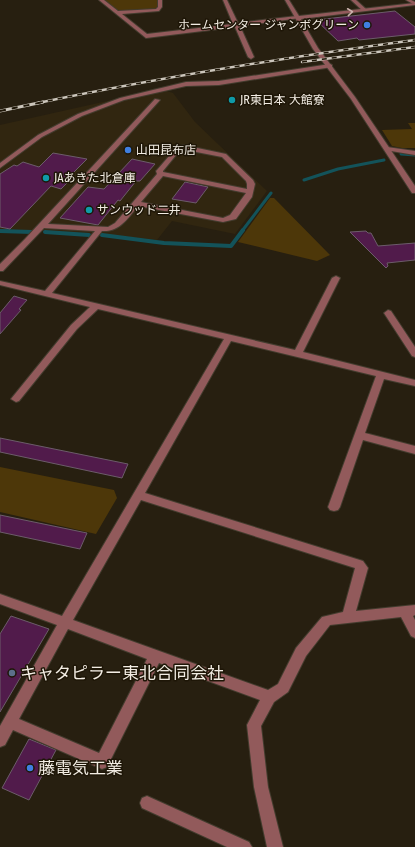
<svg xmlns="http://www.w3.org/2000/svg" width="415" height="847" viewBox="0 0 415 847" font-family="'Fira Sans Condensed','Noto Sans JP',sans-serif">
<style>
.built{fill:#312610}
.green{fill:#4d3709}
.lines{fill:none;stroke-linecap:round;stroke-linejoin:round}
.stream-far1{stroke:#13535a;stroke-width:3}
.stream{stroke:#13535a;stroke-width:4}
.building{fill:#511b4b;stroke:#6c5c6a}
.minor-casing{stroke:#433c2e;stroke-width:2}
.tertiary-casing{stroke:#433c2e;stroke-width:2}
.minor{fill:#925a5b;fill-rule:evenodd}
.tertiary{fill:#925a5b;fill-rule:evenodd}
.rail-far1-casing{stroke:#ccc6bc;stroke-width:2.5}
.rail-casing{stroke:#ccc6bc;stroke-width:3}
.rail-far1{stroke:#1e1607;stroke-width:1.5;stroke-dasharray:5;stroke-linecap:butt}
.rail{stroke:#1e1607;stroke-width:2;stroke-dasharray:6;stroke-linecap:butt}
.oneway{stroke:#ccb2ad}
.shop-dot{fill:#3f7fe0;stroke:#1e1607;stroke-width:1.5}
.culture-dot{fill:#0f9aa8;stroke:#1e1607;stroke-width:1.5}
.service-dot{fill:#5c6f8a;stroke:#1e1607;stroke-width:1.5}
.labels{text-anchor:middle;stroke-width:3;stroke-linejoin:round;paint-order:stroke}
.far-poi-label{font-size:12px;fill:#f2ece3;stroke:#1e1607;text-anchor:start}
.near-poi-label{font-size:17px;fill:#f2ece3;stroke:#1e1607;text-anchor:start}
</style>
<rect width="100%" height="100%" fill="#271f10"/>
<path class="built" d="M161 89 173 93 195 122 267 191 235 234 172 221 157 240 102 234 0 229V125Z"/>
<path class="green" d="M103 0H159L158 9H157L118 12Z
M408 123H415V148H402L392 146 382 130 412 129Z
M270 198H274L330 255 317 261 238 242Z
M0 467 114 490 117 498 96 534 0 512Z"/>
<g class="lines">
<path class="stream-far1" d="M401 154 415 155
M304 180 338 169 384 160
M0 231H10
M242 231 271 193"/>
<path class="stream" d="M0 231 32 232
M45 232 89 235
M102 235 164 243 231 246 243 230"/>
</g>
<path class="building" d="M395 11 415 27V34L359 40 357 38 338 41 316 20Z
M53 153 87 159 71 175 74 176 61 189 51 186 10 229 0 227V174L14 165 17 166 23 162 39 167Z
M132 159 155 164 140 181H136L120 201 118 200 98 225 60 218 88 187 104 189Z
M185 182 208 187 196 203 172 199Z
M366 231 368 233H371L378 246 415 243V260L387 263 388 266 386 268 350 232Z
M14 296 27 300 19 309 21 310 0 334V313Z
M0 438 128 464 122 478 0 452Z
M0 515 87 533 80 549 0 532Z
M11 616 49 629 0 712V634Z
M29 739 56 750 29 800 2 788Z"/>
<g class="lines">
<defs>
<path id="minor" d="M99 0H104L118 11 156 9 158 7V0H162V7L159 11 122 14 147 34 233 24 223 0H227L238 23 297 16 300 18 240 26 254 57 251 59 248 57 235 27 146 38Z
M351 0H356L367 10 363 11Z
M406 0H411L415 2V5Z
M330 64 332 65V67L219 85 186 86 124 100 82 116 42 137 0 168V163L38 135 78 114 120 98 186 82 219 81Z
M155 99 160 100 48 224 108 227 115 223 157 174 156 171 157 170 177 147 183 145 226 154 253 180 255 184 252 197 236 219 223 222 138 206C128 218 120 232 102 231L52 293 295 350 332 278 336 276 340 278 303 352 415 380V386L384 379 365 433 415 446V454L363 440 340 507 338 510 334 511 330 510 328 507 376 376 231 341 145 493 363 561 368 568 356 611 415 605V615L413 616 415 620V638L411 636 401 617 330 625 306 656 288 692 274 702 261 726 268 787 283 847H267L254 787 247 725 260 700 159 663 107 767 102 769 13 730 5 745 0 747V726L57 625 0 604V594L62 616 224 339 98 309 77 329 19 401 16 402 11 399 71 325 90 307 0 285V281L45 291 95 231 44 228 3 271H0V264L25 239ZM181 149 222 157 246 181 247 184V189L163 172V171ZM163 176 246 193 230 215 223 218 141 202ZM141 500 355 568 343 612 322 617 296 648 278 684 268 690 73 620ZM68 629 147 659 99 753 19 719Z
M387 147 415 151V155L385 150 384 149Z
M388 310 391 311 415 347V357L412 356 384 313Z
M147 796 249 842 252 847H227L142 808 140 803 142 798Z"/>
<path id="tertiary" d="M285 0H289L299 16 415 3V5L301 19 318 48 355 97 415 186V193H412L351 99 313 49Z"/>
</defs>
<use href="#minor" class="minor-casing"/>
<use href="#tertiary" class="tertiary-casing"/>
<use href="#minor" class="minor"/>
<use href="#tertiary" class="tertiary"/>
<defs>
<path id="rail-far1" d="M302 62 415 47
M38 103C163 77 289 57 415 40"/>
<path id="rail" d="M0 111 43 102"/>
</defs>
<use href="#rail-far1" class="rail-far1-casing"/>
<use href="#rail" class="rail-casing"/>
<use href="#rail-far1" class="rail-far1"/>
<use href="#rail" class="rail"/>
</g>
<defs><path id="oneway-chevron" d="M-2-3.5L2.5 0L-2 3.5" fill="none" stroke-width="1.6" stroke-linecap="round" stroke-linejoin="round"/></defs>
<use class="oneway" href="#oneway-chevron" transform="translate(350 12) rotate(-6)"/>
<g class="shop-dot">
<circle cx="367" cy="25" r="4"/>
<circle cx="128" cy="150" r="4"/>
<circle cx="30" cy="768" r="4"/>
</g>
<g class="culture-dot">
<circle cx="232" cy="100" r="4"/>
<circle cx="46" cy="178" r="4"/>
<circle cx="89" cy="210" r="4"/>
</g>
<circle class="service-dot" cx="12" cy="673" r="4"/>
<g class="labels">
<g class="far-poi-label">
<text x="359" y="29" text-anchor="end">ホームセンター ジャンボグリーン</text>
<text x="240" y="104">JR東日本 大館寮</text>
<text x="136" y="154">山田昆布店</text>
<text x="54" y="182">JAあきた北倉庫</text>
<text x="97" y="214">サンウッド二井</text>
</g>
<g class="near-poi-label">
<text x="20" y="679">キャタピラー東北合同会社</text>
<text x="38" y="774">藤電気工業</text>
</g>
</g>
</svg>
